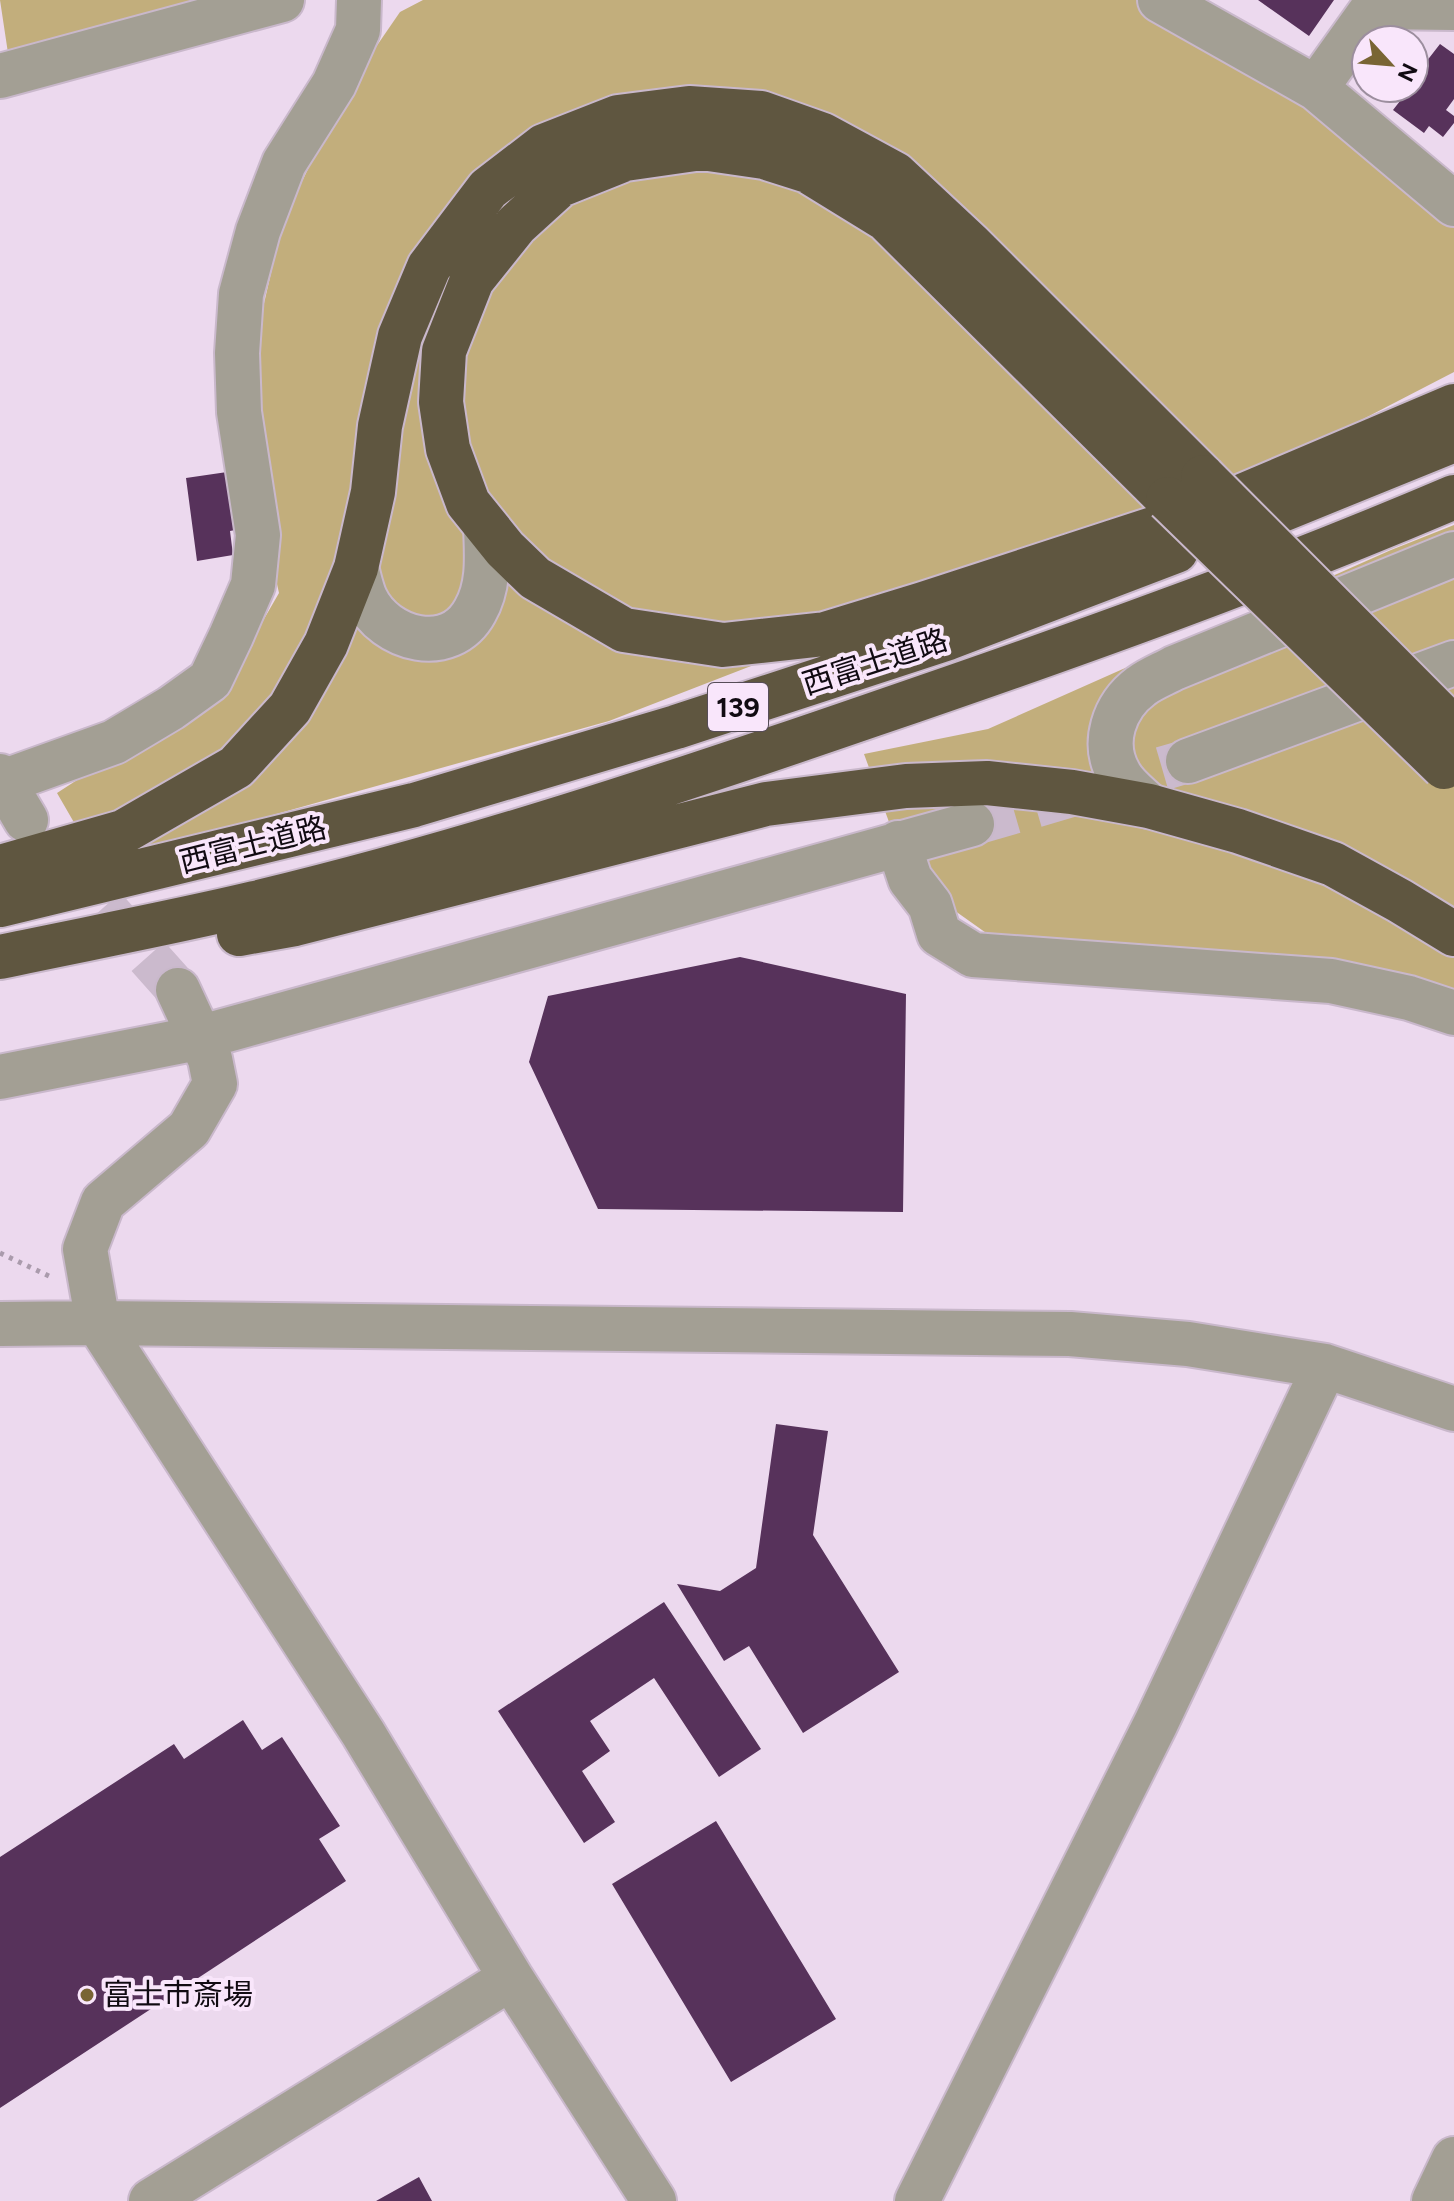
<svg xmlns="http://www.w3.org/2000/svg" width="1454" height="2201" viewBox="0 0 1454 2201" font-family="Figtree,'Noto Sans JP',sans-serif">
<style>
.green{fill:#c2ae7c}
.building{fill:#57325b}
.lines{fill:none;stroke-linecap:round;stroke-linejoin:round}
.minor-tunnel{stroke:#cbbacd;stroke-width:44;stroke-dasharray:44 22;stroke-linecap:butt}
.minor-casing{stroke:#c9b8cb;stroke-width:48}
.highway-casing{stroke:#c9b8cb;stroke-width:48}
.path{stroke:#aa9bac;stroke-width:5;stroke-dasharray:4 6;stroke-linecap:butt}
.minor{stroke:#a39f94;stroke-width:44}
.highway{stroke:#5f5640;stroke-width:44}
.highway-bridge-casing{stroke:#c9b8cb;stroke-width:48;stroke-linecap:butt}
.highway-bridge{stroke:#5f5640;stroke-width:44}
.poi-dot{fill:#796534;stroke:#f9e6fb;stroke-width:3}
.labels{text-anchor:middle;stroke-width:8;stroke-linejoin:round;paint-order:stroke}
.shield{fill:#f9e6fb;stroke:#574d58;stroke-width:2}
.shield-label{font-size:28px;font-weight:bold;fill:#110b12}
.street-label{font-size:30px;fill:#110b12;stroke:#f9e6fb}
.poi-label{font-size:30px;fill:#110b12;stroke:#f9e6fb;text-anchor:start}
</style>
<rect width="100%" height="100%" fill="#ecd9ee"/>
<path class="green" d="M0 0H221L11 73Z
M423 0H1160L1454 201V372L1284 460 609 721 98 864 57 793 227 683 279 593 239 412 283 221 345 92 400 12Z
M1454 525V1019L1020 957 910 879 864 754 988 729 1391 550Z"/>
<path class="building" d="M1258 0H1334L1309 36Z
M1440 44 1454 54V99L1446 110 1454 116V123L1443 137 1429 126 1424 133 1393 110 1400 101 1388 92 1391 88H1414V68L1419 71Z
M234 471 245 528 230 531 233 555 197 561 186 478Z
M740 957 906 994 903 1212 598 1209 529 1062 548 996Z
M776 1424 828 1431 813 1535 899 1672 803 1733 749 1646 724 1661 677 1584 720 1591 756 1568Z
M664 1602 761 1749 719 1777 654 1678 590 1721 610 1751 582 1771 615 1822 584 1843 498 1711Z
M243 1720 262 1750 282 1737 340 1826 319 1839 346 1881 0 2108V1857L174 1744 184 1759Z
M716 1821 836 2019 731 2082 612 1884Z
M419 2177 432 2201H376Z"/>
<g class="lines">
<path class="minor-tunnel" d="M972 824 1188 761
M60 858 178 990"/>
<defs>
<path id="minor" d="M1160 0 1316 88 1454 204
M1374 7 1454 8
M0 76 282 0
M1316 88 1379 0
M356 568C359 578 361 589 365 598 385 641 450 657 475 611 490 585 487 555 486 526
M1188 761 1454 663
M0 776 26 820
M0 783 114 742 171 708 210 680 231 636 253 585 258 535 239 412 237 353 241 294 258 231 284 163 334 84 358 30 359 0
M1149 806C1139 796 1125 786 1119 774 1101 743 1114 706 1141 686 1150 679 1163 674 1174 668L1454 554
M898 843 910 879 930 905 939 934 973 955 1331 981 1409 998 1454 1013
M178 990 210 1059 215 1084 189 1129 103 1202 85 1249 98 1323 363 1733 511 1978 654 2201
M0 1077 198 1038 972 824
M0 1324 98 1323 1070 1334 1188 1344 1325 1366 1454 1409
M151 2201 511 1978
M917 2201 1156 1723 1325 1366
M1434 2201 1454 2159"/>
<path id="highway" d="M1168 499 886 219 808 171 764 157 702 148 625 159 560 185 516 225 472 280 444 351 441 402 448 449 468 503 505 549 535 578 624 630 723 645 825 634 923 604 1202 513 1454 406
M1274 513 1454 440
M0 867 123 832 236 767 290 708 326 644 356 568 373 492 380 426 400 336 429 267 488 189 544 146 618 117 689 108 761 113 823 135 895 174 970 244 1203 477
M0 905 414 805 676 727 948 638 1176 551
M239 934 295 924 766 804 906 786 987 783 1072 792 1149 806 1238 831 1333 864 1400 901 1454 934
M0 957C85 939 171 923 255 903 464 853 669 785 872 715 1068 648 1264 578 1454 497"/>
</defs>
<use href="#minor" class="minor-casing"/>
<use href="#highway" class="highway-casing"/>
<path class="path" d="M0 1253 49 1276"/>
<use href="#minor" class="minor"/>
<use href="#highway" class="highway"/>
<defs>
<path id="highway-bridge" d="M1203 477 1454 729
M1168 499 1444 767"/>
</defs>
<use href="#highway-bridge" class="highway-bridge-casing"/>
<use href="#highway-bridge" class="highway-bridge"/>
</g>
<circle class="poi-dot" cx="87" cy="1995" r="8"/>
<g class="labels">
<rect class="shield" x="708" y="683" width="60" height="48" rx="6"/>
<g class="shield-label">
<text x="738" y="717">139</text>
</g>
<g class="street-label">
<text transform="translate(875 662) rotate(-18)" y="10">西富士道路</text>
<text transform="translate(253 845) rotate(-14)" y="10">西富士道路</text>
</g>
<g class="poi-label">
<text x="103" y="2005">富士市斎場</text>
</g>
</g>
<g transform="translate(1390 64) rotate(116)"><circle r="38" fill="#f9e6fb" stroke="#9c8e9e" stroke-width="2"/>
<path d="M0-6L14 30L0 20L-14 30Z" fill="#796534"/>
<text y="-12" font-size="22" font-weight="bold" text-anchor="middle" fill="#110b12">N</text>
</g>
</svg>
